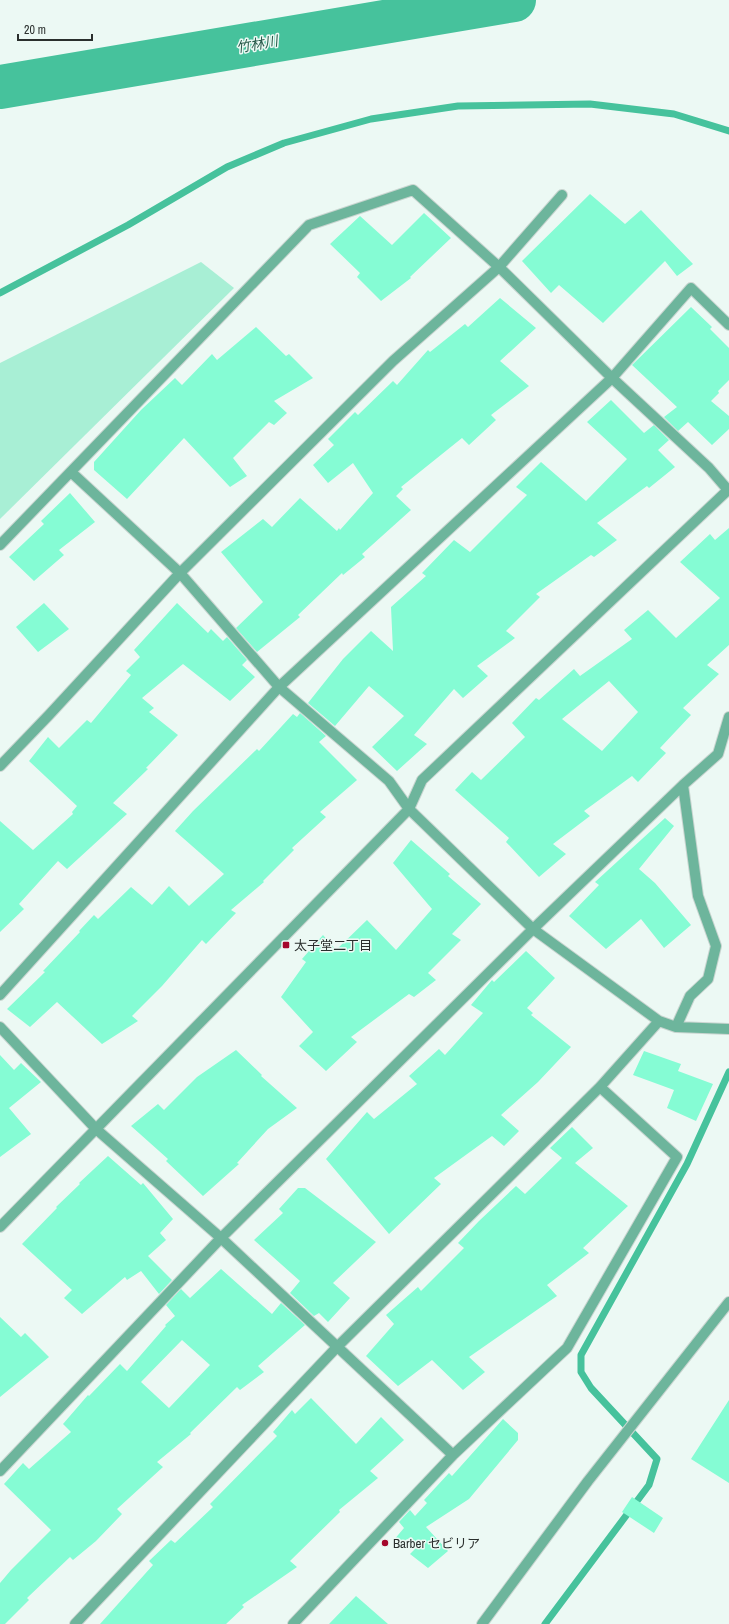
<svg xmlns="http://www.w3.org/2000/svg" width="729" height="1624" viewBox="0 0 729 1624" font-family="'Archivo Narrow','Noto Sans JP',sans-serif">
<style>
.green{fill:#a8efd5}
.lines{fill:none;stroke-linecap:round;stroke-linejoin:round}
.stream{stroke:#46c29c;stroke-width:7}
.river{stroke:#46c29c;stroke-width:44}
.building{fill:#85fcd4;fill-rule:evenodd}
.minor-casing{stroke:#c9d5d0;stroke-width:12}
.minor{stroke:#6db59c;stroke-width:10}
.poi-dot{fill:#a4072b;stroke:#ecf9f4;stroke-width:1.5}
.labels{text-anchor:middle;stroke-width:3;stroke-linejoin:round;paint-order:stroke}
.poi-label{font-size:13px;fill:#2a2f2d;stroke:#ecf9f4;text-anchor:start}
.water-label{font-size:14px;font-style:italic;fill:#295b4b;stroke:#ecf9f4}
</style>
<rect width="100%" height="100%" fill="#ecf9f4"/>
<path class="green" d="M201 262 234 288 0 519V363Z"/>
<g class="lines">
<path class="stream" d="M0 293 128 225 227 167 284 143 371 119 458 106 590 104 674 114 729 131
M545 1624 649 1485 657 1459 591 1388 581 1372V1355L687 1164 729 1072"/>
<path class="river" d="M0 87 514 0"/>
</g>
<path class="building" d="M590 194 625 224 641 210 693 264 677 276 665 261 603 323 559 285 551 293 522 261Z
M424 213 451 238 410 277 411 278 381 301 357 277 360 273 330 244 360 216 392 245Z
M500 298 536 328 500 361 529 386 491 415 496 420 469 445 462 438 401 487 403 489 396 496 411 510 362 554 365 557 343 575 342 573 298 615 300 617 257 652 236 628 263 602 221 552 263 519 272 527 300 498 337 531 339 528 340 530 373 493 353 463 328 483 313 465 334 445 328 439 355 412 358 415 393 381 397 385 428 350 430 352 465 324 468 327Z
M691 307 712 327 710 329 729 348V380L718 391 719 393 711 401 729 416V429L712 445 688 422 678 431 664 417 677 407 632 365Z
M256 327 286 356 289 354 313 378 274 401 287 413 274 425 269 422 233 458 247 476 230 487 184 438 127 499 94 470V462L141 410 175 378 182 385 212 354 217 360Z
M611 400 644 433 654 425 669 440 658 450 675 467 649 488 647 486 597 523 617 540 594 557 591 555 536 594 540 597 506 631 515 638 477 666 488 676 463 698 454 689 414 735 427 744 397 771 372 747 404 716 369 686 335 726 308 703 343 659 371 631 393 651 391 607 426 576 422 573 454 540 470 552 527 495 516 487 541 462 586 501 627 459 587 422Z
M70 493 95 522 59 550 64 555 34 581 9 557 44 524 41 521Z
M729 528V645L707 665 719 674 683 708 691 715 660 748 666 753 638 782 632 776 584 811 590 816 553 844 566 854 539 877 506 842 509 838 455 790 472 772 481 780 525 737 512 723 536 698 539 700 574 669 580 676 632 639 624 630 648 610 676 638 720 598 680 562 710 534 715 540ZM609 681 638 712 602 751 562 719Z
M44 603 69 629 38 652 16 627Z
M177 603 208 633 211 629 223 641 227 637 247 660 242 665 255 677 230 701 183 664 142 698 154 708 149 712 178 735 146 768 148 769 113 803 127 814 67 869 58 861 19 904 24 909 0 932V821L33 850 73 814 72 812 77 806 29 761 48 737 59 748 87 720 91 723 131 675 126 671 140 657 134 650Z
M300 713 326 736 319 742 357 780 320 812 326 817 292 848 294 850 263 881 264 882 231 910 236 913 206 944 202 940 162 986 132 1016 138 1021 102 1044 57 1002 30 1027 7 1009 45 972 43 971 80 932 79 931 94 915 98 919 131 887 152 905 169 886 189 906 224 874 175 831 193 811 257 749 259 751 293 714 297 717Z
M665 818 674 826 639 869 655 883 691 925 664 948 641 919 606 949 569 916 599 885 595 882Z
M411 840 450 874 448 876 481 904 452 934 461 940 428 973 436 980 414 997 409 994 351 1037 357 1042 326 1071 299 1046 313 1032 281 997 306 962 302 959 323 935 336 950 367 920 396 950 432 909 393 863Z
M526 951 555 978 527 1008 533 1013 531 1015 571 1047 538 1082 501 1115 519 1131 504 1146 492 1136 434 1178 441 1184 389 1234 326 1159 367 1112 374 1119 417 1084 409 1076 439 1049 445 1055 483 1013 471 1005 492 980 494 982Z
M236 1050 262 1075 261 1076 297 1108 268 1129 237 1163 239 1164 203 1196 166 1161 168 1159 131 1126 158 1104 164 1110 197 1077Z
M644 1051 681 1064 678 1071 713 1084 696 1121 667 1108 674 1090 633 1075Z
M0 1055 14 1070 21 1063 41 1082 9 1108 31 1134 0 1157Z
M572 1127 593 1148 575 1163 628 1206 583 1248 589 1253 547 1285 557 1296 469 1357 485 1372 463 1390 432 1360 398 1386 366 1356 394 1324 386 1315 418 1287 421 1291 464 1248 458 1243 479 1221 516 1186 525 1194 562 1158 550 1148Z
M108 1156 141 1185 143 1183 173 1219 160 1233 166 1240 148 1256 172 1280 159 1294 141 1271 127 1280 125 1277 82 1314 64 1298 72 1290 22 1244 57 1208 56 1207 80 1184 79 1183Z
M298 1188H305L376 1242 333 1283 350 1298 328 1322 319 1313 314 1316 290 1293 300 1281 254 1240 283 1213 279 1209Z
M221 1269 272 1314 281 1303 305 1325 258 1366 264 1372 240 1390 237 1387 190 1433 191 1434 157 1462 163 1467 117 1509 122 1514 96 1541 73 1560 70 1557 27 1598 29 1600 5 1624H0V1583L11 1570 51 1530 4 1484 23 1463 29 1469 71 1432 63 1424 88 1395 89 1396 120 1364 127 1371 166 1326 165 1325 175 1316 166 1305 181 1289 190 1298ZM182 1340 210 1365 169 1408 141 1382Z
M0 1317 21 1337 25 1333 49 1357 0 1397Z
M311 1398 356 1444 381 1417 404 1440 370 1471 378 1478 339 1510 340 1512 290 1561 297 1567 242 1605 244 1607 226 1624H100L153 1565 149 1561 171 1540 175 1543 213 1507 210 1504 277 1436 273 1432 292 1410 295 1414Z
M729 1400V1483L691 1459Z
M503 1419 518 1433V1440L469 1499 426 1527 448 1551 428 1568 410 1554 418 1546 411 1537 397 1546 393 1541 404 1528 399 1522 410 1510 415 1516 427 1503 424 1500 449 1473 452 1476Z
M632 1497 663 1518 654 1533 622 1512Z
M356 1596 388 1624H329Z"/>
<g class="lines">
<defs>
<path id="minor" d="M71 472 180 573 279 687 389 781 409 809 533 929 659 1021 676 1027 729 1029
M0 545 309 225 413 190 499 267 612 378 709 468 728 490
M0 766 49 715 180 573 393 361 499 267 562 195
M0 995 279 687 612 378 691 288 729 325
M0 1027 96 1129 221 1238 453 1455
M676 1027 690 996 708 979 716 946 698 896 683 785 718 754 729 717
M0 1227 409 809 422 780 729 489
M0 1471 221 1238 533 929 683 785
M75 1624 337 1347 600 1087 659 1021
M293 1624 453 1455 567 1348 677 1157 600 1087
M482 1624 588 1481 729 1302"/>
</defs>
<use href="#minor" class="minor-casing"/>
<use href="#minor" class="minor"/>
</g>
<g class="poi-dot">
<rect x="282" y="941" width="8" height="8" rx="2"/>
<circle cx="385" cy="1543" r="4"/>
</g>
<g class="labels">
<g class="poi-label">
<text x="294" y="950">太子堂二丁目</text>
<text x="393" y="1548">Barber セビリア</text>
</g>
<g class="water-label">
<text transform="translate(257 44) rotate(-10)" y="5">竹林川</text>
</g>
</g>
<path d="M18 34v6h74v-6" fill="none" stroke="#2a2f2d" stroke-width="2"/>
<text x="24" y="34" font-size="12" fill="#2a2f2d" stroke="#ecf9f4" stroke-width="3" paint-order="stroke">20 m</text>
</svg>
